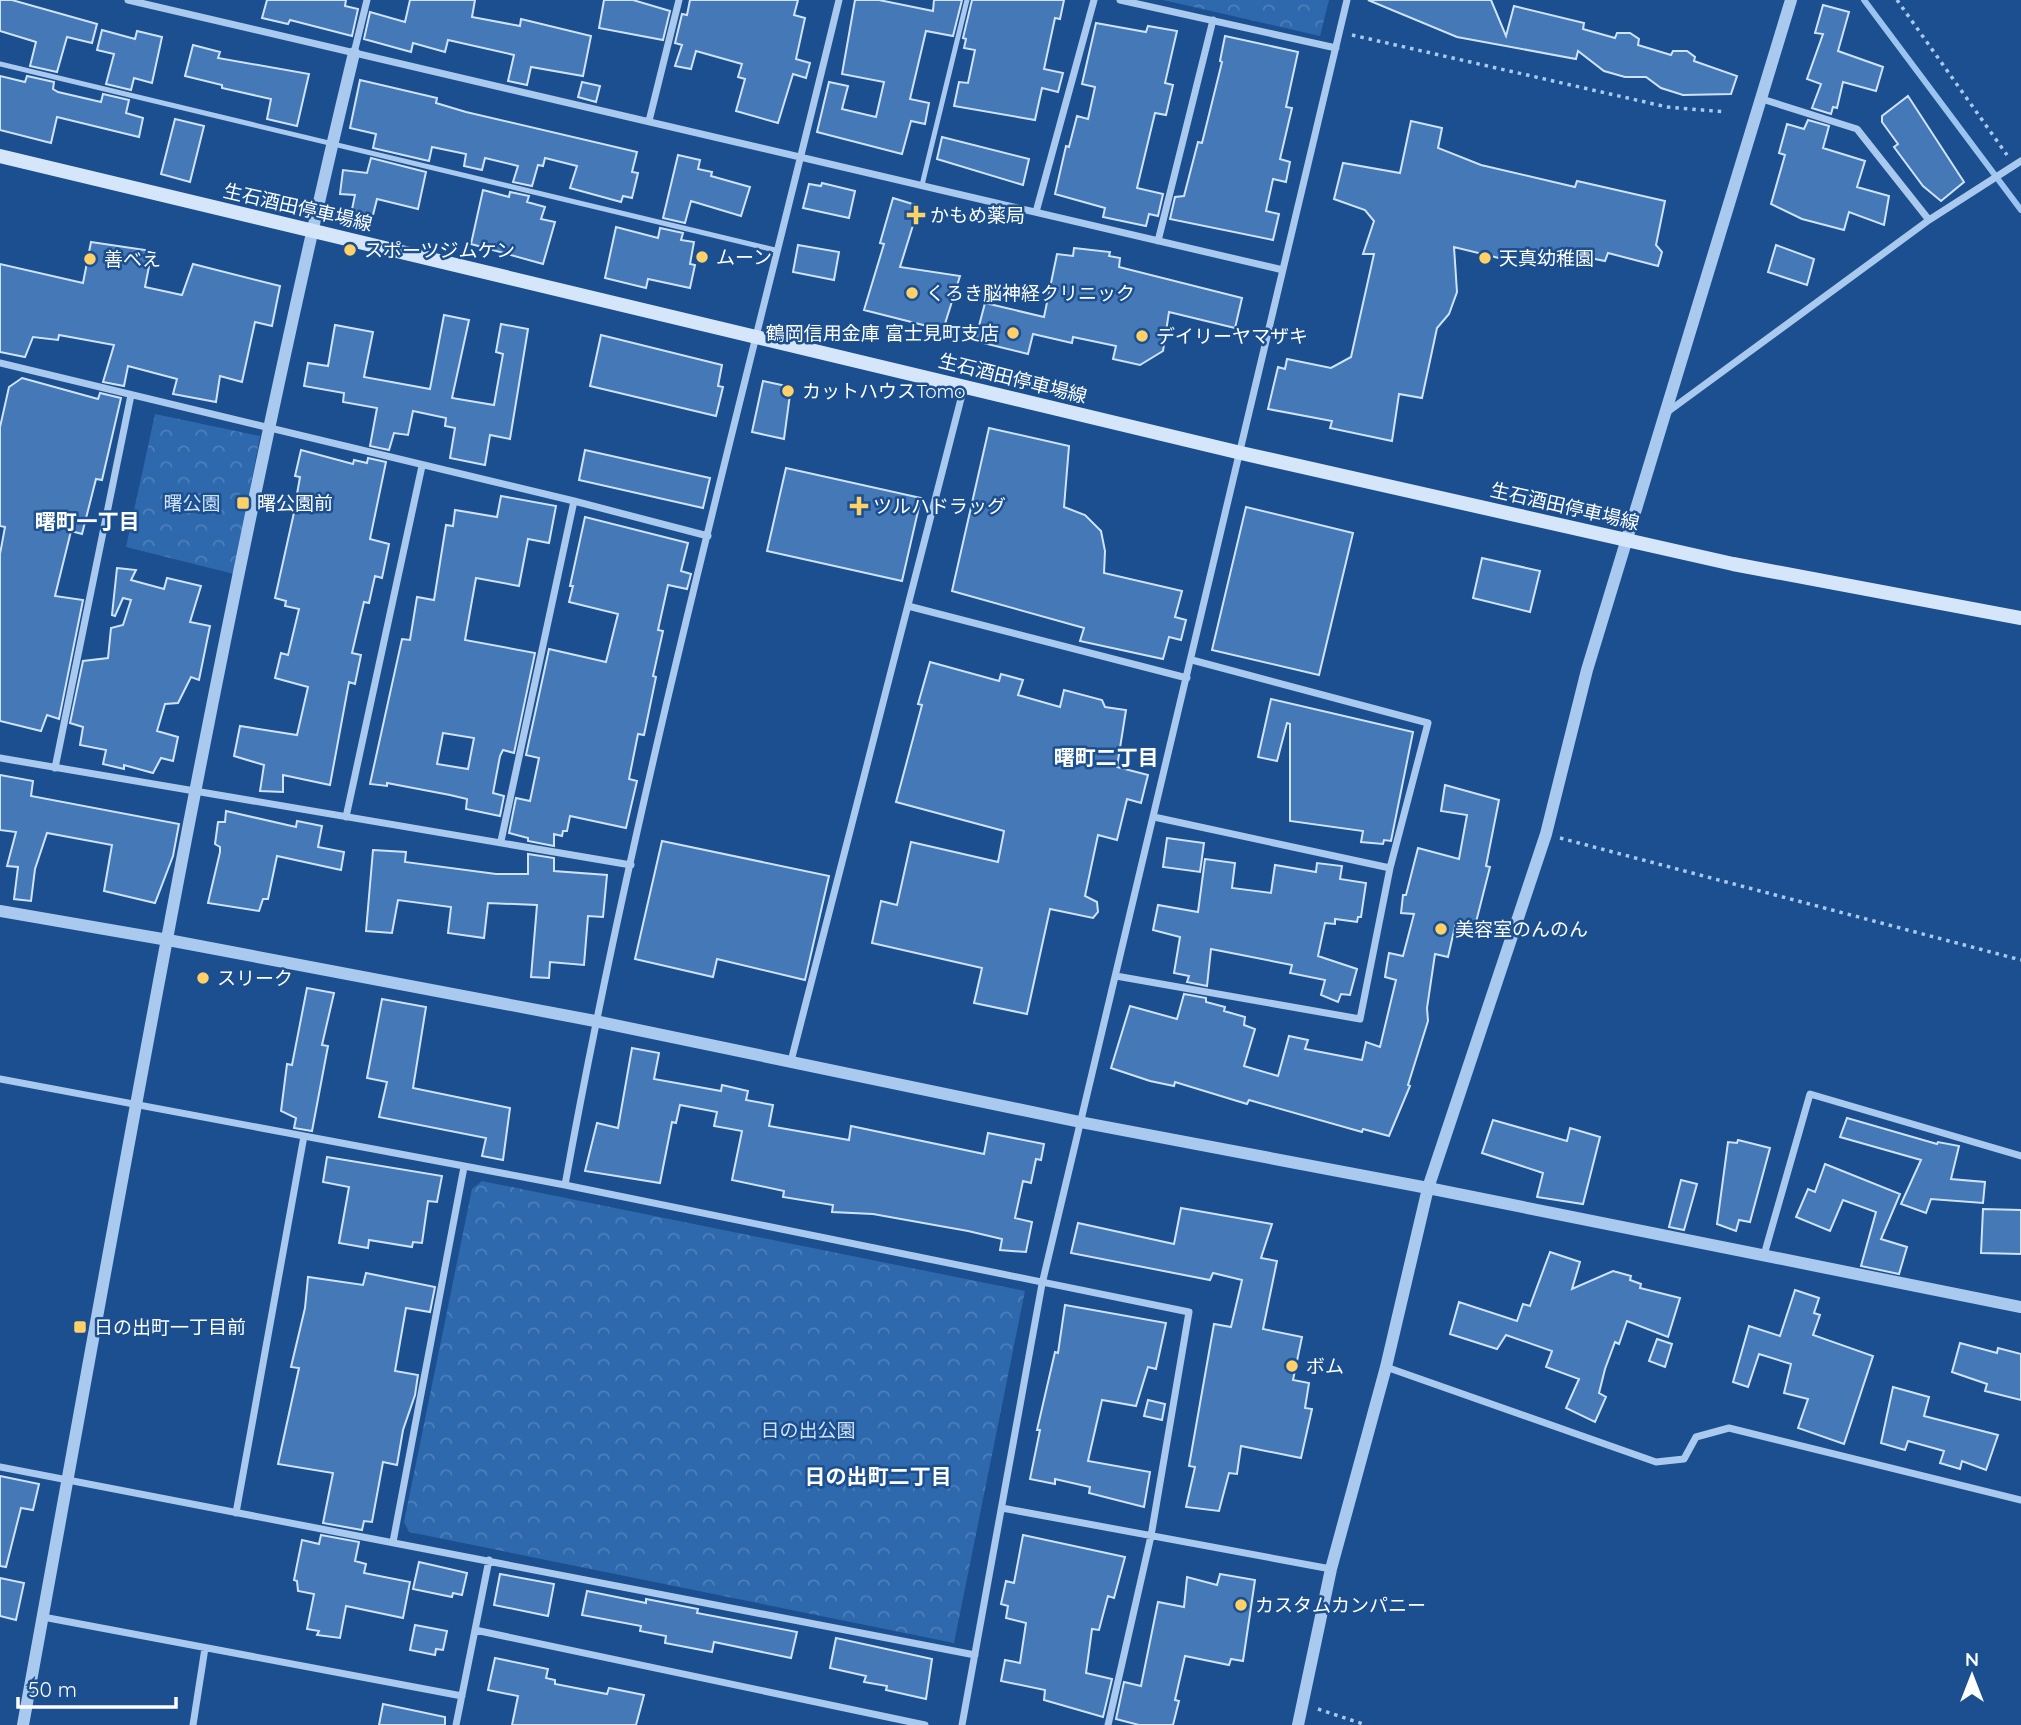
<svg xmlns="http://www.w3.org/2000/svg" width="2021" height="1725" viewBox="0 0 2021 1725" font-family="Quicksand,'Noto Sans JP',sans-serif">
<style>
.forest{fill:url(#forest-crowns)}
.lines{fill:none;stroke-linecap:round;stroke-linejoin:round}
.stream{stroke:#9cc4f0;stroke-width:6}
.building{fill:#4478b7;stroke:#cfe3fa;stroke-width:2;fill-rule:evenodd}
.path{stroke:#a9c9ee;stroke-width:3.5;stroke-dasharray:3.5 5;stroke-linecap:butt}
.service{stroke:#a9c9ee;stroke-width:5}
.minor{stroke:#a9c9ee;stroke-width:7}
.tertiary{stroke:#a9c9ee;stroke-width:12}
.secondary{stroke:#d6e6fa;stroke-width:14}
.poi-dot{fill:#ffd166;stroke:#1b4f8f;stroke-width:2.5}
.labels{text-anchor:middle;stroke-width:5;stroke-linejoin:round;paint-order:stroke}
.street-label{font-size:19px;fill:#fff;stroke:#1b4f8f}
.poi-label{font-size:19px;fill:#fff;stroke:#1b4f8f;text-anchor:start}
.park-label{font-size:19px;fill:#cfe3fa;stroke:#1b4f8f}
.neighbourhood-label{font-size:21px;font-weight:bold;fill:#fff;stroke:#1b4f8f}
</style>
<defs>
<pattern id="forest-crowns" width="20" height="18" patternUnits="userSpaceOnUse" patternTransform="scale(1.75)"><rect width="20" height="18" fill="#2e69ad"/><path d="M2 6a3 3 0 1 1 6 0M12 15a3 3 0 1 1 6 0" fill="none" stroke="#4d80b9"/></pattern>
</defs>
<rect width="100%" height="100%" fill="#1b4f8f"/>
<path class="forest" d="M1163 0H1329L1320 36Z
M155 414 260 436 234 574 126 547Z
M482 1181 1025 1291 954 1643 409 1532 404 1522 472 1189Z"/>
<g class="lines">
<path class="stream" d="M1864 0 2021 210"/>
</g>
<path class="building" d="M0 0H12L97 24 92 43 67 37 57 72 30 66 36 42 0 31Z
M267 0H346L345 6 358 9 352 36 290 20 288 24 262 18Z
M410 0H475L472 17 520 26 521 19 591 36 583 76 531 67 527 85 508 81 514 55 448 40 445 52 413 43 411 52 364 39 370 12 405 22Z
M604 0H633L670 11 663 40 599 28Z
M690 0H798L794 15 805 18 796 59 810 63 806 78 793 74 778 123 736 111 745 79 738 77 742 64 696 51 691 69 675 66 682 45 675 43 682 14 687 15Z
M855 0H879L933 11 934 0H962L953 36 926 31 910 99 929 103 925 124 911 121 902 154 817 132 829 82 848 86 842 109 876 117 884 82 842 74Z
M972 0H1064L1060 19 1055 18 1044 69 1063 73 1058 92 1042 88 1035 120 954 106 959 82 968 83 975 50 964 48 966 39 963 38Z
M1368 0H1491L1506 36 1514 6 1584 23 1583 29 1615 38 1617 33H1630L1639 39 1638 45 1671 55 1673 51H1687L1695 57 1694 61 1737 76 1731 94 1683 95 1661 88 1646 77H1625L1604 71 1578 51 1576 59 1457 37Z
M1823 5 1849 12 1838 51 1883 67 1876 91 1843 82 1837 108 1833 107 1831 114 1812 108 1821 84 1807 79 1823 34 1815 33Z
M1096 23 1146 32 1148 26 1177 31 1165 83 1173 85 1166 115 1155 113 1137 188 1163 194 1158 216 1149 214 1146 226 1103 217 1105 208 1055 194 1066 146 1069 147 1077 116 1088 119 1095 87 1082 84Z
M102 30 135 39 137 31 162 37 152 83 134 78 131 90 106 84 114 54 97 50Z
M1225 36 1298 52 1286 107 1292 108 1280 159 1290 162 1286 182 1273 179 1266 211 1279 214 1273 240 1170 219 1175 197 1184 196 1198 142 1202 143 1222 62 1220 61Z
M193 45 220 52 218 58 309 74 297 126 267 119 271 99 222 88V85L185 76Z
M0 76 25 82 27 76 54 82 53 89 58 92 101 102 103 94 129 100 126 113 143 118 139 137 57 117 51 143 0 130Z
M360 80 437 98 436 103 466 112 637 152 632 172 638 173 632 198 623 196 621 202 570 188 577 166 545 158 543 166 538 165 532 186 513 182 518 166 485 158 482 170 464 166 466 154 432 147 429 161 373 148 376 134 350 128Z
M582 82 600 86 596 102 578 97Z
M1908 96 1964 182 1941 201 1923 186 1894 147 1898 144 1882 122V116Z
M175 119 204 126 190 182 161 174Z
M1808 120 1829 126 1823 148 1865 161 1857 187 1889 196 1884 225 1849 212 1844 230 1802 219 1771 204 1785 155 1779 153 1787 124 1804 129Z
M1411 121 1442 128 1438 148 1481 165 1575 187 1577 181 1665 201 1656 245 1662 252 1658 266 1608 253 1605 261 1561 252 1558 260 1513 250 1511 261 1454 247 1457 292 1449 314 1437 328 1422 398 1399 394 1392 441 1330 428 1332 421 1268 409 1278 367 1285 369 1287 359 1331 368 1351 357 1374 254H1363L1374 221 1365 210 1334 199 1343 163 1400 173Z
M942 137 1029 159 1023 185 937 159Z
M678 155 700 160 698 169 712 172 711 176 750 187 741 216 691 201 685 223 663 218Z
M371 158 426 172 418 209 377 199 372 219 351 214 355 195 340 194 343 170 367 173Z
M822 183 855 191 849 218 803 208 809 184 821 186Z
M483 190 509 197 510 192 529 196 527 202 545 207 541 219 555 222 543 264 471 244Z
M893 198 919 206 900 267 960 276 943 330 864 310 884 244 880 243Z
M616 227 658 238 660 228 683 233 681 240 694 242 690 264 695 265 690 288 648 279 646 288 605 278Z
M91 242 152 251 145 287 182 295 193 264 280 286 272 326 255 322 242 382 220 376 216 402 173 394 177 379 128 366 124 386 103 382 114 345 59 335 58 340 33 337 25 357 0 352V264L83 283Z
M798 245 839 252 834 280 793 272Z
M1776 245 1814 259 1807 285 1768 272Z
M1074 248 1110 252 1109 256 1120 258 1119 267 1242 298 1235 328 1169 312 1163 351 1140 365 1113 359 1116 346 1073 337 1072 343 1033 334 1028 354 975 341 985 303 1044 317 1057 254 1073 256Z
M444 315 469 320 452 398 494 405 503 354 496 352 501 324 528 329 510 439 490 435 485 465 450 458 455 428 445 426 446 418 413 411 408 435 394 433 389 450 370 446 377 408 343 402 344 393 304 386 308 363 328 366 335 325 373 332 364 377 430 389Z
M601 335 722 365 718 386 723 387 716 416 590 386Z
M22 378 98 399 100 393 121 398 102 480 96 479 82 534 71 531 55 596 83 600 59 719 47 715 41 731 0 721V554L5 527 0 526V427L9 387Z
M763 381 791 387 784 439 752 432Z
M989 428 1069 446 1064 507 1085 515 1101 531 1105 551 1104 573 1182 591 1175 617 1186 620 1181 640 1169 637 1163 659 1080 641 1084 628 952 591Z
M301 450 353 464 354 460 367 463 368 458 386 462 370 539 389 544 382 578 375 576 369 603 364 602 352 653 361 655 355 684 349 682 330 785 283 775V792L260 791 264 765 234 756 240 726 297 735 308 687 275 678 281 653 288 655 299 609 285 606 286 601 275 598 293 517 300 477 295 476Z
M585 450 710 478 703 508 579 480Z
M786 468 921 498 902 581 767 551Z
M501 496 556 506 549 543 528 539 519 586 476 578 465 640 535 653 514 753 503 750 500 756 493 793 504 796 500 816 466 809 467 799 450 795 387 783V786L370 784 402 639 410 640 417 597 434 600 446 525 453 526 455 510 497 517ZM443 733 474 738 468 769 437 764Z
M1246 507 1353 533 1319 675 1212 650Z
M585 517 688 543 681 571 691 574 687 589 668 585 658 630 663 631 653 676 656 677 649 711 644 735 638 734 629 779 637 781 626 828 570 816 567 831H563L562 836 554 834V846L528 841V838L509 833 516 798 530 801 539 758 526 755 549 649 606 662 618 614 569 602 573 586H570Z
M1482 558 1540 571 1530 612 1473 598Z
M117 568 136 570 131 580 164 589 167 578 201 586 190 622 210 626 199 680 191 677 178 703 165 704 157 731 178 737 173 761 161 758 153 773 124 765V769L103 764 106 750 80 745 83 727 70 723 83 661 108 658 111 628 123 625 131 600 123 598 115 616 112 615Z
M930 662 999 681 1001 674 1023 680 1018 695 1060 707 1064 690 1102 700 1105 707 1126 710 1117 767 1148 775 1141 803 1127 799 1117 840 1098 835 1085 896 1097 902 1098 912 1093 918 1050 909 1027 1014 974 1003 982 968 872 943 881 901 897 905 911 842 998 862 1004 831 896 802 922 705 918 704Z
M1271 699 1413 732 1391 841 1384 840 1383 844 1361 842 1363 831 1290 821V724L1287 723 1277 761 1258 757Z
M0 775 33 781 31 796 179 824 173 856 155 903 104 891 112 845 47 833 35 869 31 901 14 899 18 867 7 866 16 832 0 830Z
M1445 785 1499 800 1486 866 1490 867 1475 926 1456 922 1448 957 1435 954 1427 1008 1428 1021 1408 1085 1410 1086 1389 1136 1363 1129 1362 1132 1249 1100 1247 1104 1175 1082 1174 1086 1150 1081 1111 1068 1130 1006 1177 1019 1184 994 1206 998V1002L1225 1007 1224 1011 1245 1017 1244 1025 1255 1029 1244 1066 1278 1076 1289 1036 1308 1040 1305 1049 1362 1060 1366 1042 1380 1047 1396 980 1385 977 1387 964 1389 953 1403 956 1414 914 1401 913 1403 895H1406L1418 848 1459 859 1467 815 1441 811Z
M226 811 296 827 297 821 322 826 318 847 344 852 341 870 277 856 268 899H263L259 911 208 903 220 852V847L215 844 218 822H225Z
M1167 838 1204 843 1200 872 1163 867Z
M662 841 829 876 805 980 717 959 713 977 635 959Z
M373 850 406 852 405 862 496 874H528V854L554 858V871L607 875 603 917 588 916 584 965 550 962 549 978 531 977 537 905 488 903 484 938 448 933 451 907 398 900 392 933 366 931Z
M1205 859 1235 863 1232 888 1271 893 1275 865 1316 872 1317 863 1342 866 1340 879 1366 883 1361 917H1358L1357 922 1335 919V924L1325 923 1318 956 1357 969 1350 995 1341 994 1338 1002 1321 995 1325 980 1290 973 1292 965 1211 949 1207 986 1187 982 1189 976 1174 973 1180 937 1153 930 1158 905 1198 912Z
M307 988 334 993 322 1045 328 1046 312 1131 294 1128 296 1118 281 1111 287 1064 292 1065Z
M382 999 426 1007 413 1088 510 1108 503 1160 482 1156 486 1138 379 1117 387 1082 367 1078Z
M632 1048 659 1053 654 1079 721 1091 722 1085 748 1091 746 1100 773 1105 769 1126 849 1140 851 1126 984 1154 988 1133 1044 1144 1041 1160 1036 1159 1031 1183 1023 1181 1015 1218 1032 1222 1026 1252 1000 1250 1002 1239 968 1231 873 1214 832 1212 833 1205 783 1197 784 1191 732 1180 742 1131 714 1126 717 1112 680 1105 676 1123 672 1122 660 1183 585 1171 597 1123 618 1128Z
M1847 1118 1937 1144 1938 1142 1959 1146 1951 1179 1985 1182 1983 1203 1931 1199 1926 1213 1901 1204 1921 1160 1840 1137Z
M1493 1120 1567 1141 1570 1128 1600 1137 1583 1204 1537 1197 1543 1173 1482 1153Z
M1738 1140 1770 1148 1750 1222 1739 1220 1736 1231 1717 1224 1728 1142 1737 1143Z
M327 1157 442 1176 437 1202 428 1201 422 1243 413 1242 412 1247 369 1240 368 1248 339 1243 349 1187 323 1182Z
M1825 1164 1900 1194 1881 1239 1907 1247 1899 1274 1861 1266 1876 1212 1843 1200 1830 1231 1796 1217 1808 1189 1815 1192Z
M1681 1180 1697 1184 1684 1230 1669 1227Z
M1181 1208 1272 1224 1261 1258 1277 1261 1263 1329 1302 1337 1293 1380 1309 1383 1305 1408 1312 1409 1301 1458 1241 1446 1237 1474 1229 1473 1219 1511 1186 1507 1195 1467 1189 1466 1214 1324 1231 1327 1242 1280 1213 1273 1210 1280 1071 1253 1078 1223 1174 1244Z
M1983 1209 2021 1210V1254L1981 1253Z
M1550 1252 1580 1262 1572 1289 1613 1271 1631 1276 1630 1280 1641 1284 1640 1288 1680 1298 1668 1337 1627 1321 1619 1344 1615 1342 1605 1369 1599 1393 1606 1397 1595 1422 1566 1408 1579 1379 1546 1367 1552 1351 1506 1335 1497 1349 1450 1334 1459 1302 1517 1321 1523 1304 1530 1306Z
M366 1273 435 1287 430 1312 406 1308 395 1371 418 1375 415 1395 403 1430 397 1465 383 1462 372 1522 364 1521 362 1530 323 1523 333 1473 278 1464 299 1368 291 1367 305 1308 308 1277 363 1285Z
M1795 1290 1819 1298 1814 1313 1820 1315 1813 1335 1873 1356 1844 1444 1798 1428 1808 1399 1784 1393 1791 1364 1759 1354 1748 1387 1733 1382 1749 1326 1780 1336Z
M1065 1305 1166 1323 1156 1369 1148 1367 1136 1406 1102 1400 1088 1461 1150 1472 1144 1507 1089 1493 1090 1487 1055 1479V1484L1030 1479 1040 1430H1037L1055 1352 1058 1353Z
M1657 1339 1672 1344 1665 1367 1649 1361Z
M1960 1343 1997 1353 1998 1348 2021 1354V1400L1985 1391 1987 1384 1952 1372Z
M1893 1387 1929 1397 1924 1416 1998 1435 1986 1470 1962 1461 1960 1469 1940 1463 1944 1451 1908 1441 1905 1450 1881 1443Z
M1148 1400 1165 1404 1162 1420 1144 1416Z
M0 1476 39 1484 33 1510 21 1508 6 1567 0 1566Z
M321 1535 359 1542 355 1561 366 1564 364 1573 410 1582 403 1618 346 1606 340 1638 317 1635 319 1631 307 1629 314 1594 298 1591 297 1581 294 1580 302 1540 319 1544Z
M1023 1535 1125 1557 1114 1598 1108 1596 1099 1630 1092 1629 1086 1673 1112 1679 1103 1717 1044 1700 1045 1690 1001 1681 1005 1660 1020 1663 1026 1623 1006 1618 1008 1606 1001 1604 1006 1581 1014 1583Z
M419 1562 467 1573 462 1595 453 1593 452 1597 413 1589Z
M500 1574 554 1584 548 1616 494 1605Z
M1220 1574 1255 1580 1243 1661 1231 1659 1229 1665 1185 1656 1175 1700 1179 1701 1173 1725H1139L1116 1719 1124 1682 1141 1686 1158 1602 1184 1607 1187 1577 1217 1585Z
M0 1578 24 1583 16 1620 0 1616Z
M587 1591 646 1603V1599L698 1609 697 1613 797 1632 791 1658 714 1642 712 1652 665 1643 666 1636 640 1631 641 1626 582 1615Z
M415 1625 447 1631 443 1650 436 1649 435 1655 410 1650Z
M836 1638 932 1659 926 1699 886 1690 887 1686 864 1682 866 1676 830 1668Z
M495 1658 548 1669 546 1678 555 1680V1684L607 1694 609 1688 644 1695 636 1725H512L518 1696 488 1690Z
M383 1704 445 1717V1725H379Z"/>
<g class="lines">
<path class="path" d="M1897 0 2007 155
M1352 35 1667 107 1726 112
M1560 838 2021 960
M1318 1709 1366 1725"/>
<path class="service" d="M0 64 775 250
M922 185 967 0"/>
<path class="minor" d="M128 0 1283 270
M1120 0 1336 48
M354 53 367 0
M1762 99 1857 129 1929 220
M649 121 679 0
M1036 212 1094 0
M1158 241 1213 20
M0 363 574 501 708 536
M1666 413 1929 220 2021 161
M908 606 1187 678
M0 758 631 865
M55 768 131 395
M346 817 422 466
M1154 817 1390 868
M501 841 574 501
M1116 976 1360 1019 1390 868 1428 723 1192 660
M791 1061 964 387
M0 1079 565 1185 1189 1312 1151 1536 1108 1725
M565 1185C637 786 744 394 839 0
M1764 1255 1810 1094 2021 1156
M1386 1367 1656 1462 1684 1459 1696 1437 1729 1428 2021 1500
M0 1467 975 1655
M1002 1508 1331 1569
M236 1513 304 1136
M393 1542 464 1167
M43 1617 462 1696
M475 1630 925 1725
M193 1725 205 1648
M456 1725 489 1560
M962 1725 1042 1284 1347 0"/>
<path class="tertiary" d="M0 911 168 940 595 1021 1080 1122 1428 1188 2021 1307
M23 1725C125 1166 221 605 354 53
M1298 1725 1331 1569 1386 1367 1428 1188 1546 834 1587 670 1791 0"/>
<path class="secondary" d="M0 156 1241 453 1733 564 2021 618"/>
</g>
<g class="poi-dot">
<path d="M912.5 204.5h7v7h7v7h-7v7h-7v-7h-7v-7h7z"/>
<circle cx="350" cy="250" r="7"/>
<circle cx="702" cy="257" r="7"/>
<circle cx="1485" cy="258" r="7"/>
<circle cx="90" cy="259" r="7"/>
<circle cx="912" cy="293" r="7"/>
<circle cx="1013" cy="333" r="7"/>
<circle cx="1142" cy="336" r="7"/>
<circle cx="788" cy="391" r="7"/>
<rect x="236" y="496" width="14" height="14" rx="3.5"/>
<path d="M855.5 495.5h7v7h7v7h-7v7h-7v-7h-7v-7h7z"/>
<circle cx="1441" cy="929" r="7"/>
<circle cx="203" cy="978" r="7"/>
<rect x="73" y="1320" width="14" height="14" rx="3.5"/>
<circle cx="1292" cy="1366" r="7"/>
<circle cx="1241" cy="1605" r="7"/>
</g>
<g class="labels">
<g class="street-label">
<text transform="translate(298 207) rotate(13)" y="7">生石酒田停車場線</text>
<text transform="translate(1013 378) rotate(14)" y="7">生石酒田停車場線</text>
<text transform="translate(1565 506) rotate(13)" y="7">生石酒田停車場線</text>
</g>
<g class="poi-label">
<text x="930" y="222">かもめ薬局</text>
<text x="364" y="257">スポーツジムケン</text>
<text x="716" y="264">ムーン</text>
<text x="1499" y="265">天真幼稚園</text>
<text x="104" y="266">善べえ</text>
<text x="926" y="300">くろき脳神経クリニック</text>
<text x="999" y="340" text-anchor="end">鶴岡信用金庫 富士見町支店</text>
<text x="1156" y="343">デイリーヤマザキ</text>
<text x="802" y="398">カットハウスTomo</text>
<text x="257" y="510">曙公園前</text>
<text x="873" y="513">ツルハドラッグ</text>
<text x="1455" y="936">美容室のんのん</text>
<text x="217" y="985">スリーク</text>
<text x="94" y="1334">日の出町一丁目前</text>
<text x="1306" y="1373">ボム</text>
<text x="1255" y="1612">カスタムカンパニー</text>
</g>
<g class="park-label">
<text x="192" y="510">曙公園</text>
<text x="808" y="1437">日の出公園</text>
</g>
<g class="neighbourhood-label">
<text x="87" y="529">曙町一丁目</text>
<text x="1106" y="765">曙町二丁目</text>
<text x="878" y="1484">日の出町二丁目</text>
</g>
</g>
<g transform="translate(1972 1676)" stroke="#1b4f8f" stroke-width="5" paint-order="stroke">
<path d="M0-5L12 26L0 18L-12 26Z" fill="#ffffff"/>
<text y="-10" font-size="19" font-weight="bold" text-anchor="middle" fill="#ffffff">N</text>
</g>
<path d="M18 1697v10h158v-10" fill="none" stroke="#ffffff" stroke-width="3.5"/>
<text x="28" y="1697" font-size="21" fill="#ffffff" stroke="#1b4f8f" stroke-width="5" paint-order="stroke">50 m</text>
</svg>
